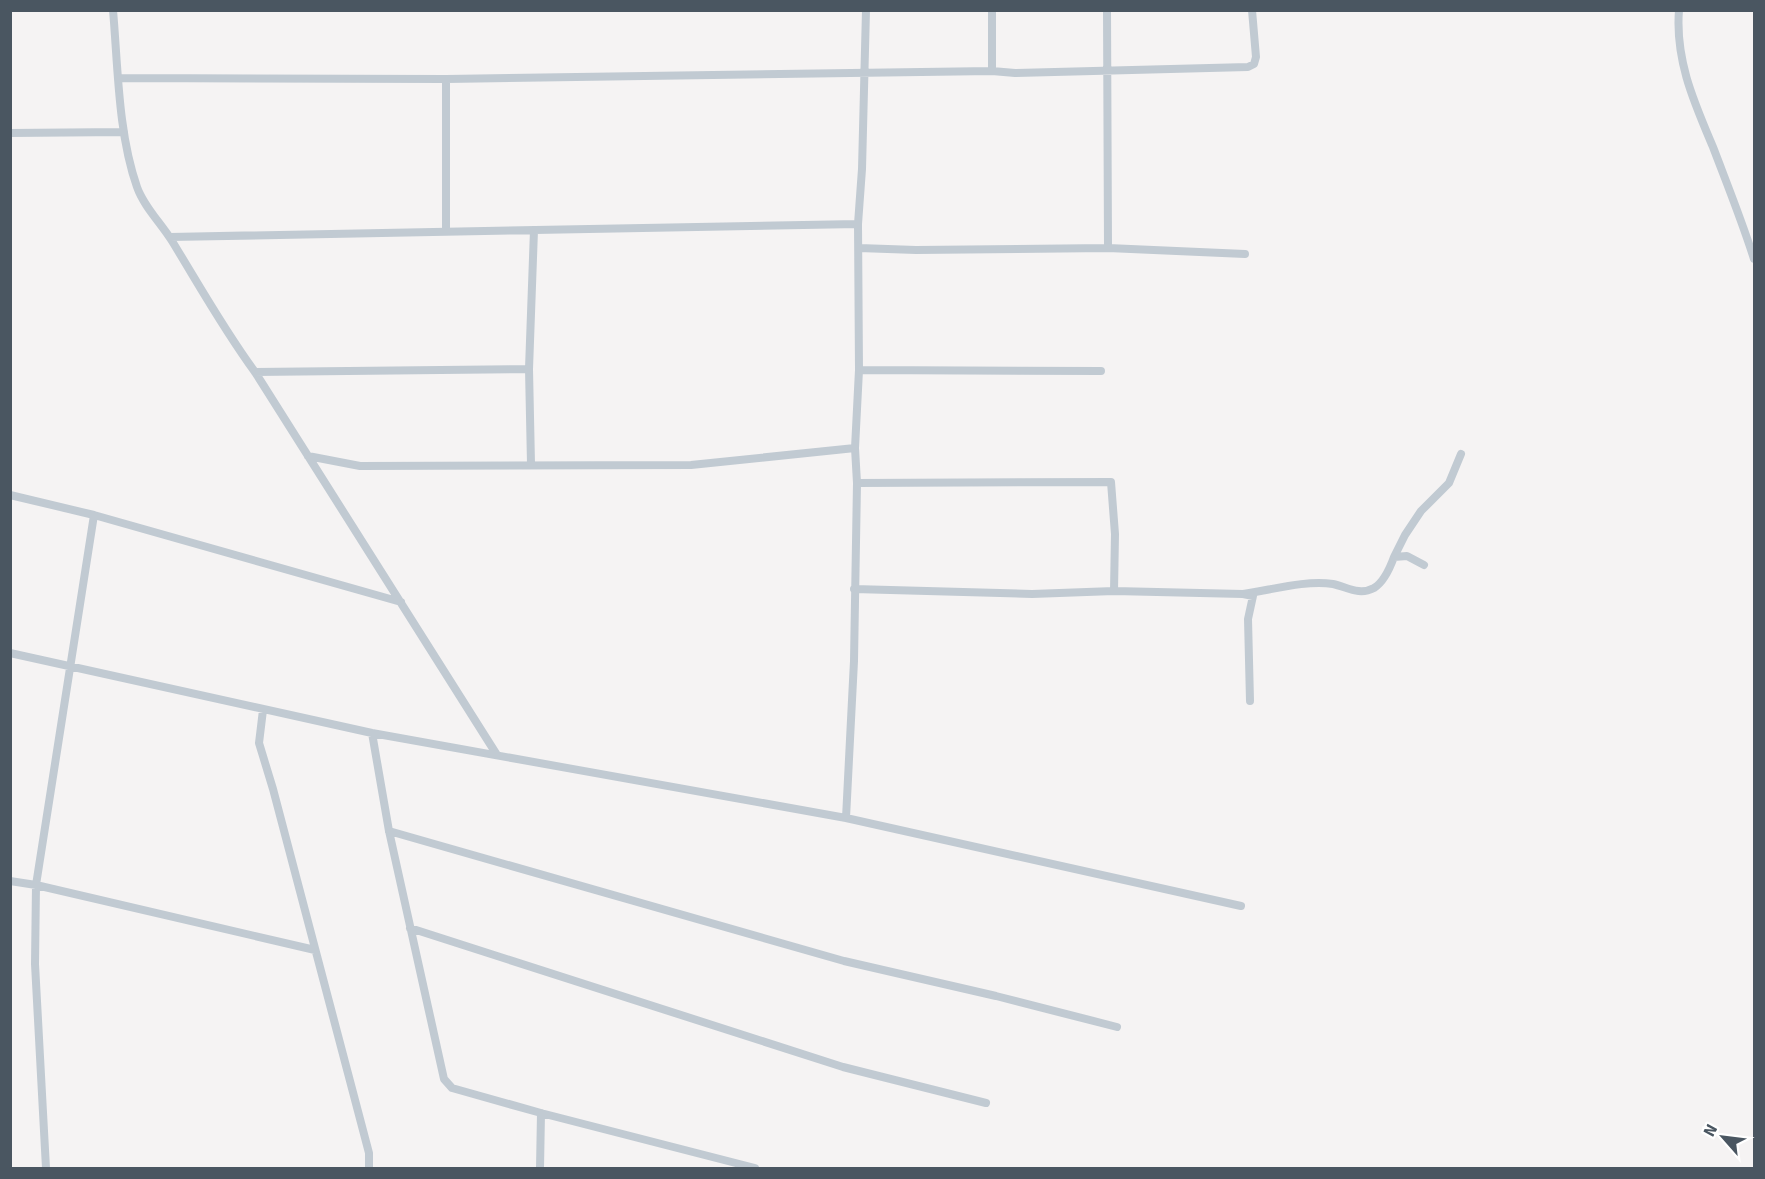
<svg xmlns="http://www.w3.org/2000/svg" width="1765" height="1179" viewBox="0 0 1765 1179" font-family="Signika,sans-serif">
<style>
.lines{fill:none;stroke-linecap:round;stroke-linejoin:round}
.minor{stroke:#c1cad2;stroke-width:8}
</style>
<rect width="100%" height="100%" fill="#f5f3f3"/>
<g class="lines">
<path class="minor" d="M113 10C118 67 118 133 137 187 144 207 161 223 172 241 199 285 224 330 255 372L497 755
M1107 10 1108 248
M1679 10C1675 60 1694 102 1713 147 1727 184 1742 221 1754 259
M992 71V10
M119 78 446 79
M10 133 124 132
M446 231V79L992 71 1015 73 1248 67 1254 64 1256 57 1252 10
M170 237 858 224
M859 248 916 250 1108 248 1245 254
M859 370 1101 371
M255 372 529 369
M308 456 360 466 691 465 855 448
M531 464 529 369 534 230
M857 483 1111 482 1115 534 1114 591
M10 495 94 515 401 602
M1394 557 1405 535 1421 511 1449 483 1461 454
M854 589 1032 594 1114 591 1243 594
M10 653 372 733 846 818 1241 906
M1250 701 1248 619 1253 596 1243 594C1272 590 1304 580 1333 584 1347 587 1359 596 1374 588 1384 582 1390 568 1394 557L1407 556 1424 565
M263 710 259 743 273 789 369 1153V1168
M372 733 389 831 444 1079 452 1088 541 1113 755 1168
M846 818 854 661 857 483 855 448 859 370 858 224 862 169 866 10
M389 831 844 961 996 996 1117 1027
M10 881 36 885 315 950
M410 928 843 1067 986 1103
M46 1168 35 964 36 885 94 515
M540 1168 541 1113"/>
</g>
<rect width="1765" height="1179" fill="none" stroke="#4a5661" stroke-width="24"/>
<g transform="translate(1723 1137) rotate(298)" stroke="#ffffff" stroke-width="4.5" paint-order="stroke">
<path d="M0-4.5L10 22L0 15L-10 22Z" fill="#4a5661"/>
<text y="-9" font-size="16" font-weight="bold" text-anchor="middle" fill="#4a5661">N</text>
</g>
</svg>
